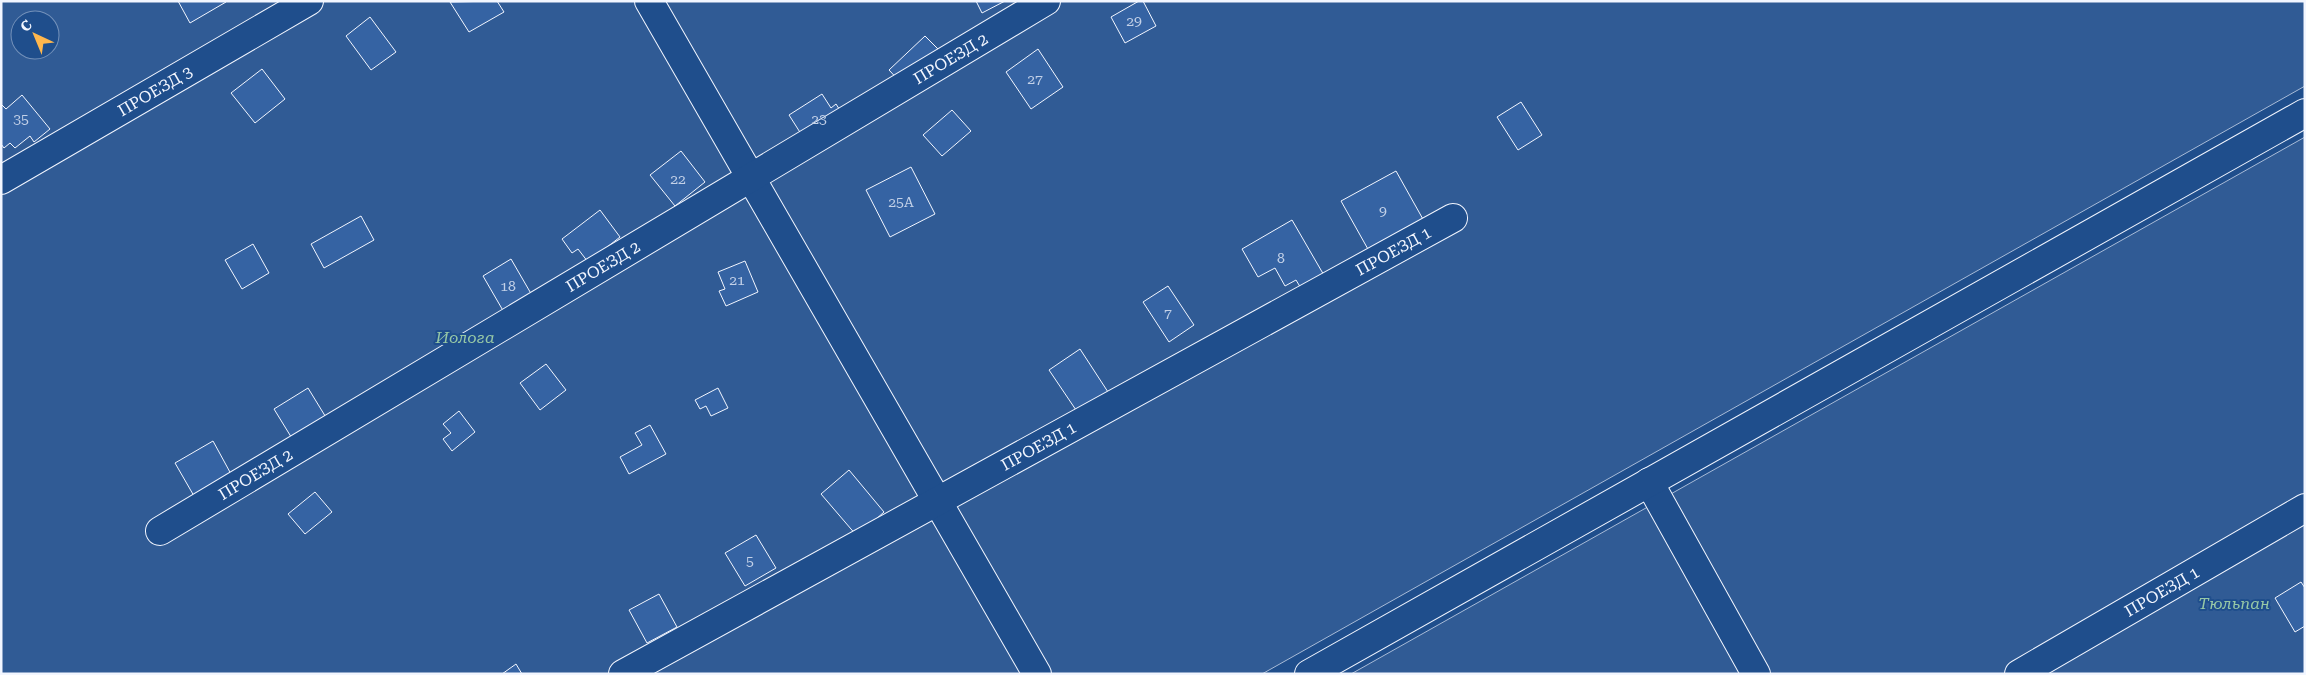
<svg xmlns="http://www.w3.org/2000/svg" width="2306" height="675" viewBox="0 0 2306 675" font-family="'Roboto Serif',serif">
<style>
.built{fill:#305b95;stroke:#a8bbd7;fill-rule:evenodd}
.building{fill:#3563a3;stroke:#f2f6ff}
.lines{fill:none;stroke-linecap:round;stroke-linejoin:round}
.minor-casing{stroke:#f2f6ff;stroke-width:30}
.minor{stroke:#1f4e8c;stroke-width:28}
.labels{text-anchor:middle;stroke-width:4;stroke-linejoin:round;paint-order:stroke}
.number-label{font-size:14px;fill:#c3d1e8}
.street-label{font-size:16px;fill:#f2f6ff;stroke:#1f4e8c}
.park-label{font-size:16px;font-style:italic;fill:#97c8a6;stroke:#1f4e8c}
</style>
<rect width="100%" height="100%" fill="#1f4e8c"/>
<path class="built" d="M1 1H2305V86L1262 674H1ZM20 20H50V50H20Z
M2305 137V674H1351Z"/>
<path class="building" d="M178 1H225L226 2 190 23Z
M497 1 504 12 469 32 450 2Z
M976 1H1005L982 13Z
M1139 1H1143L1156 26 1125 43 1111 17Z
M370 17 396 52 371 70 346 36Z
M925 36 946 57 903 85 889 70Z
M1038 49 1063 87 1031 109 1006 72Z
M262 69 285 99 255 123 231 93Z
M822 94 831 108 836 104 848 123 810 148 789 115Z
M22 95 50 129 34 142 30 136 15 148 10 143 4 148 1 144V104L6 109Z
M1521 102 1542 135 1518 150 1497 117Z
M952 110 971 131 942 156 923 135Z
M681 151 705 182 675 206 650 175Z
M911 167 935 214 890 237 866 190Z
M1396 171 1424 221 1369 251 1341 201Z
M600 210 620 237 588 262 578 249 572 253 562 239Z
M361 216 374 240 324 268 311 244Z
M1292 220 1325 277 1302 290 1296 280 1285 286 1275 268 1258 277 1242 249Z
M253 244 269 273 242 289 225 260Z
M511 259 533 297 505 314 483 276Z
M745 261 758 292 726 306 719 291 725 289 718 272Z
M1168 286 1194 325 1169 342 1143 302Z
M1080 349 1108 392 1078 413 1049 370Z
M546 364 566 390 540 410 520 383Z
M308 388 327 419 293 440 274 409Z
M718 388 728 408 711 416 706 406 700 409 695 400Z
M459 411 475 432 452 451 443 439 451 433 443 424Z
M650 425 666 454 629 474 620 457 642 445 635 433Z
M213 441 231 474 194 496 175 463Z
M849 470 884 512 857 536 821 494Z
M315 492 332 512 305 534 288 514Z
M756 535 776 568 745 586 725 553Z
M2301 582 2305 588V626L2295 632 2275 598Z
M659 594 677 627 647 643 629 610Z
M516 664 522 674H502Z"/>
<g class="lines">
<defs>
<g id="minor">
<path d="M649 1 1037 674"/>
<path id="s1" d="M1 180 309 1"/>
<path d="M1649 482 1756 674"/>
<path id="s2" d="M160 531 1046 1"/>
<path id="s3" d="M623 674 1453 218"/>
<path d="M1309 674 2305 113"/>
<path id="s4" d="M2019 674 2305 508"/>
</g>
</defs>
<use href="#minor" class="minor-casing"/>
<use href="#minor" class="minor"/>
</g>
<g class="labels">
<g class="number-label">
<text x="1134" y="26">29</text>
<text x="1035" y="84">27</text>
<text x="21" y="124">35</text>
<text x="819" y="124">23</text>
<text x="678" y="184">22</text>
<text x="901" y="207">25А</text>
<text x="1383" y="216">9</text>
<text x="1281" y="263">8</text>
<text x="737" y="285">21</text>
<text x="508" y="291">18</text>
<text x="1168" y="318">7</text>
<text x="750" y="566">5</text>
</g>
<g class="street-label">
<text dy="6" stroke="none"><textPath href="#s2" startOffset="921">ПРОЕЗД 2</textPath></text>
<text dy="6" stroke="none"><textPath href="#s1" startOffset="178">ПРОЕЗД 3</textPath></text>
<text dy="6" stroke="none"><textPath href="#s3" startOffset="879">ПРОЕЗД 1</textPath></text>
<text dy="6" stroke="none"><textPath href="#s2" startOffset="516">ПРОЕЗД 2</textPath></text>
<text dy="6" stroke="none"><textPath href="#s3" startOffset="474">ПРОЕЗД 1</textPath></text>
<text dy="6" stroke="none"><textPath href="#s2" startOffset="111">ПРОЕЗД 2</textPath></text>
<text dy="6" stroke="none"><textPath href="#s4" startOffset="165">ПРОЕЗД 1</textPath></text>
</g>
<g class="park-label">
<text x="465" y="343">Иолога</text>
<text x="2234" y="609">Тюльпан</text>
</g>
</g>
<rect width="2306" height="675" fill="none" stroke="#f2f6ff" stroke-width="5"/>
<g transform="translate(35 35) rotate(316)"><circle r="24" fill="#1f4e8c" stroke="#7391ba"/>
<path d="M0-4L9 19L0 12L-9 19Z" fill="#ffb74d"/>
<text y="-8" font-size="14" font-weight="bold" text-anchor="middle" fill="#f2f6ff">С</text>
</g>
</svg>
